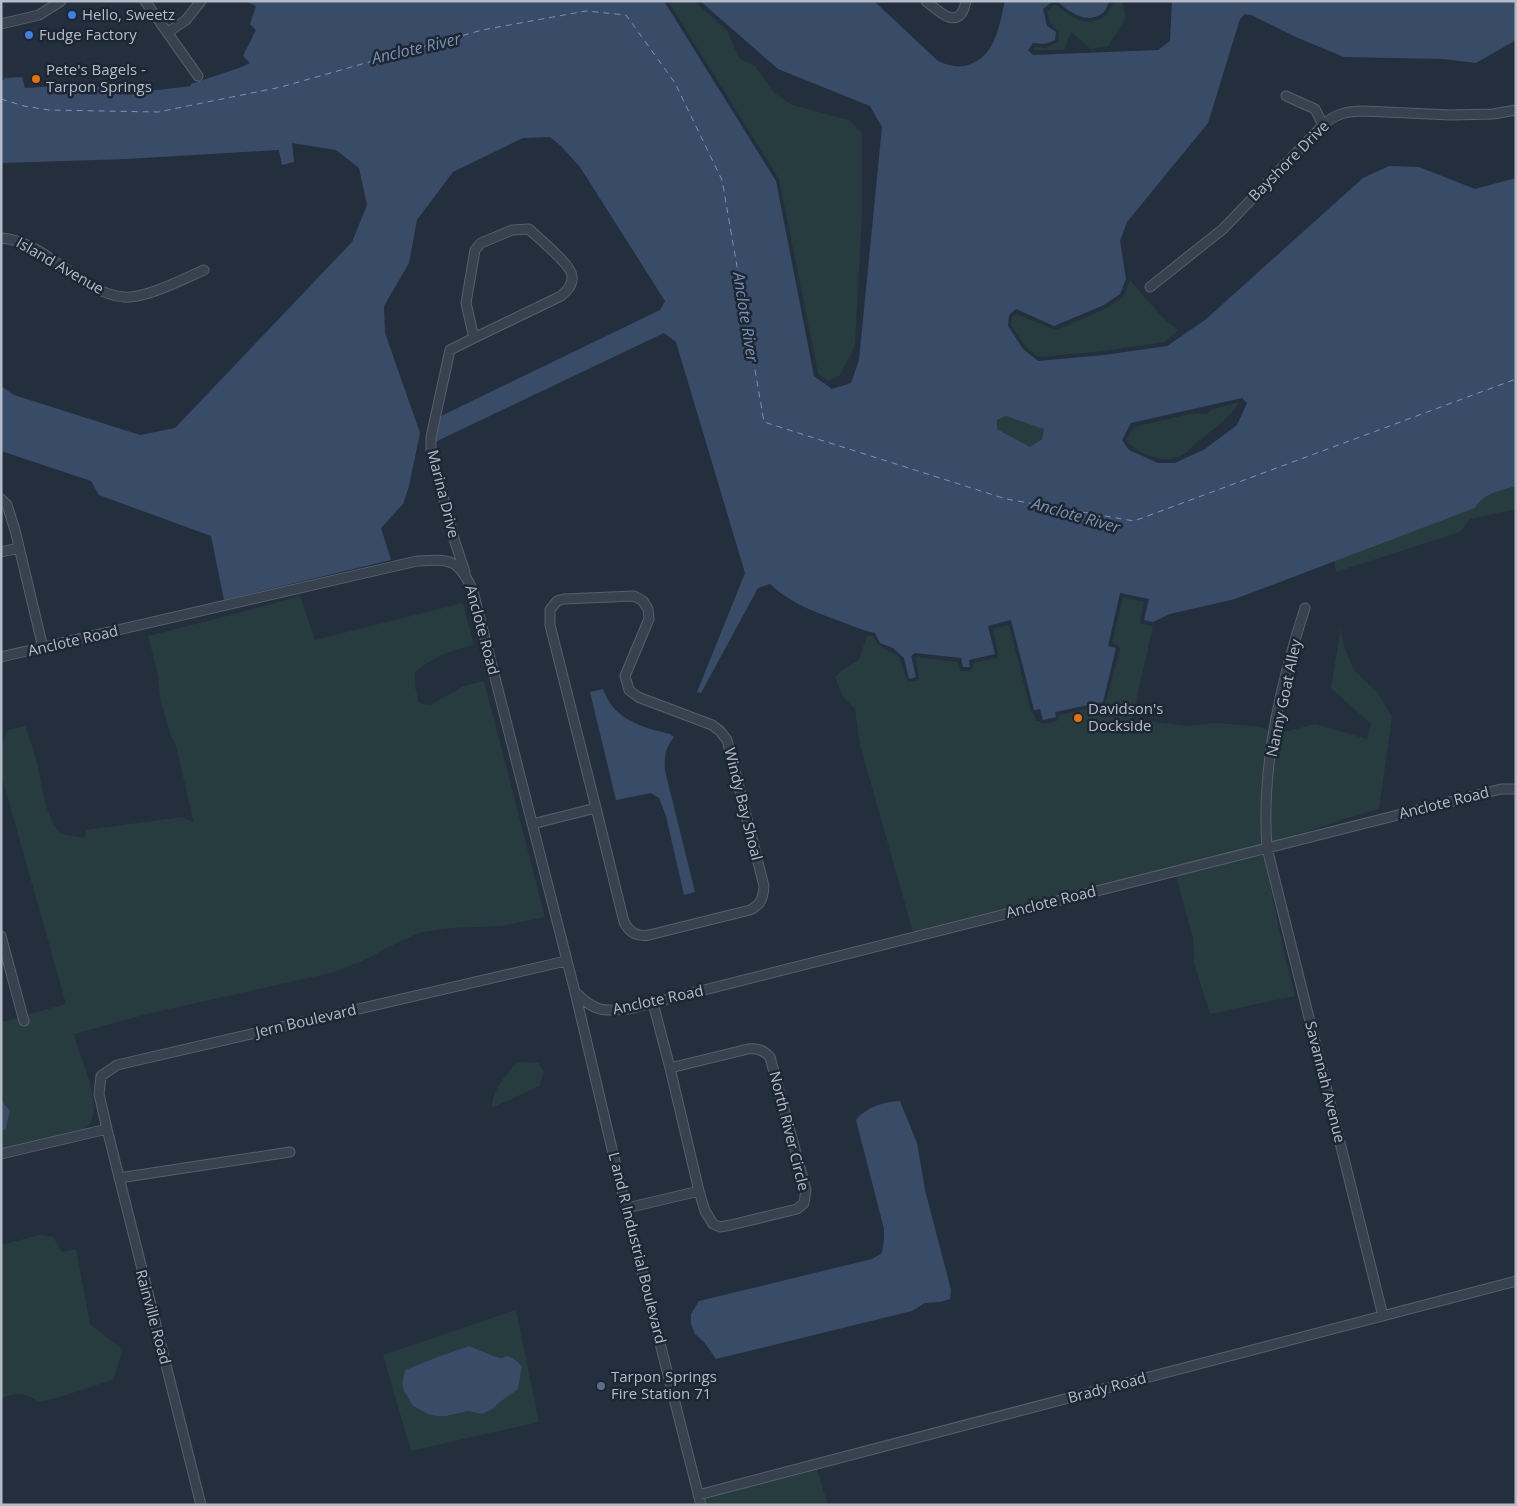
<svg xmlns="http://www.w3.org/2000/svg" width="1517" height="1506" viewBox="0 0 1517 1506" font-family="'Open Sans',sans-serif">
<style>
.green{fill:#263c3f;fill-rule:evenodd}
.water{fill:#394c67;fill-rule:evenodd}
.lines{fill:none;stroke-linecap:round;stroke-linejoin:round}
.ferry{stroke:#7c92b1;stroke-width:1;stroke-dasharray:6 5;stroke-linecap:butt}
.minor-casing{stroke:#565f6c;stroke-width:11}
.minor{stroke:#38414e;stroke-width:9}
.shop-dot{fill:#3f7fe0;stroke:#1d2633;stroke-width:2}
.food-dot{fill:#e8710a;stroke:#1d2633;stroke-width:2}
.service-dot{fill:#5c6f8a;stroke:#1d2633;stroke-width:2}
.labels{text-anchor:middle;stroke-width:5;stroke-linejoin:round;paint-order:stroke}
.poi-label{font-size:15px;fill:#b4bcc9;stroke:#1d2633;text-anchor:start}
.street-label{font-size:15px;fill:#b4bcc9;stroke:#1d2633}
.water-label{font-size:16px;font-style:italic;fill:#7c92b1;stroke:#1d2633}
</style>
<rect width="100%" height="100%" fill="#242f3e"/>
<path class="green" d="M668 1H694L728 31 731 41 740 59 755 66 774 93 792 105 849 120 862 133V213L855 346 840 375 828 381 818 374 779 179Z
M1114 1H1122L1126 18 1108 46 1091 49 1071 32 1064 50H1033L1035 47 1046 48 1058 42 1059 31 1050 23 1047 11 1055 4C1069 16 1088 30 1106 15 1109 12 1112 5 1114 1Z
M1130 280 1162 317 1178 330 1165 342 1104 351 1038 357 1025 346 1011 325 1012 317 1016 314 1056 330 1107 308 1123 297Z
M1239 402C1228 421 1210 431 1194 445 1188 451 1183 456 1175 458 1160 463 1135 452 1126 440L1134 427 1193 413 1206 414 1213 409Z
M1006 416 1044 428 1042 439 1030 447 997 429V419Z
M1516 486V509L1470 519 1460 532 1336 572 1334 561 1474 508C1483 493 1500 491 1516 486Z
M300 596 315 640 463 603 474 645C450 651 435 656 415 672V687L419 703 430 705 464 686 484 681 545 917 501 926 451 928 422 932 401 941 358 963 331 973 151 1013 74 1034C79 1056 102 1101 91 1122 89 1125 84 1128 82 1130L1 1149V1131L6 1129 10 1111 1 1100V1022L19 1018 21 1026 28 1024 26 1015 66 1004 1 774V746L8 730 26 726C27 737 33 745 35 756 43 783 42 812 61 834L85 838 86 830 182 817 194 823 176 746 169 731 160 697 158 675 148 636 227 616Z
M1123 597 1144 602 1140 622 1142 624 1153 626 1132 719 1187 726 1216 723 1261 727 1269 731 1261 820 1263 844 913 932 860 745 855 709 843 697 835 677 841 671 859 660 867 635 873 636 878 645 899 657 908 682 917 681 919 679 916 657 958 662 961 671H970L973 668V663L997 658 998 653 993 629 1009 625 1031 711 1034 714 1036 721H1039L1042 724 1057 721 1059 715 1105 705 1120 649 1118 645 1112 643Z
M1341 628 1344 647 1354 670 1377 692 1392 717 1379 809C1342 818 1308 833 1271 842L1269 821 1277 734 1315 724 1367 739 1371 724 1331 688Z
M1264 854 1282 944 1295 996 1210 1014 1194 963 1193 938 1176 876Z
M520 1062 538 1063 544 1072 539 1086 492 1108C492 1089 505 1077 516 1063Z
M40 1235 53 1237 62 1252 76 1249 90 1324 123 1350 113 1380C88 1387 64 1397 39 1402 24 1392 17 1392 1 1398V1245Z
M516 1310 539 1422 411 1451 383 1355ZM469 1346 496 1357 513 1358 522 1366 518 1389 496 1405 475 1413 468 1411 428 1414 413 1406 404 1391 402 1383 405 1370 440 1356Z
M817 1469 828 1505H705L704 1499Z"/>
<path class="water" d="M245 1H664L776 181 814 376 832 389 851 383 859 360 882 127 870 106 778 69 700 1H874L938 61C949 66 957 68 968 65 996 56 999 26 1005 1H1053L1043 9 1047 26 1056 32 1055 40 1045 44 1033 43 1028 50 1033 55 1158 50 1170 41 1172 1H1516V40L1476 63 1444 59 1344 57 1298 38 1251 15 1245 14 1240 19 1208 123 1127 222 1120 241 1126 279 1120 294 1104 305 1054 326 1016 309 1009 315 1008 326 1023 349 1038 361 1104 355 1167 346 1205 320 1363 178 1389 166 1419 167 1475 189 1516 178V486C1500 491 1483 493 1475 508L1235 599 1170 614 1153 622 1144 620 1149 599 1120 593 1108 646 1116 648 1103 702 1055 712 1056 717 1043 720 1040 709 1034 710 1011 620 988 626 995 654 969 660 970 667H963L961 658 915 653 911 656 916 677 909 679 904 658 893 648 880 643 875 633C861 630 848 624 834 619 810 610 789 602 770 584L758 588 701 693 697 692 745 573 676 342 664 333 435 442 439 417 660 310 665 301 580 167 561 146 550 137 523 138 453 172 417 220 409 263 384 306 385 333 420 433 409 486 403 504 381 528 391 560 224 600 211 536 99 495 91 481 1 451V386L14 395 140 435 175 428 352 242 367 205 359 168 336 150 292 143 294 162 282 165 279 150 127 159 1 163V82L5 78 22 77 25 88 75 85 115 88 118 92 149 91 191 86V84L239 68 250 63 243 56 256 30 250 24 256 6ZM1242 398 1247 403 1237 425 1205 449 1175 463H1158L1129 450 1122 440 1131 423ZM1006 416 1044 429 1042 439 1030 447 997 429V420Z
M1057 1H1110C1108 4 1106 9 1104 12 1088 26 1069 12 1057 1Z
M603 689C614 720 641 727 670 734L674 737C665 748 664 757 665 771L695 892 684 895 666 816 659 798 651 793 616 800 590 692Z
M1 1100 10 1111 6 1129 1 1131Z
M900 1101 917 1143 925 1190 951 1290 950 1299 940 1302 925 1303 912 1311 871 1321 716 1359 704 1342 695 1334 691 1324V1314L699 1301 872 1259 882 1253 884 1240V1229L856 1120C866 1107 884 1102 900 1101Z
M469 1346 496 1357 502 1358 507 1356 513 1358 522 1366 518 1389 496 1405V1407L482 1414 468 1411 446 1416H437L428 1414 413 1406 404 1391 402 1383 405 1370 440 1356Z"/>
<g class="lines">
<path class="ferry" d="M1 99 24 106 49 110 158 112 281 87 482 30 586 11 626 15 675 83 722 180 764 422 1006 499 1134 521 1516 379"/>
<defs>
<path id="minor" d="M145 1 198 76
M926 1C940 13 960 32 966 1
M1 24 39 15 61 1
M168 32 186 20 201 1
M1286 96 1315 109 1323 125
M529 229C538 238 571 264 572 276 573 285 567 291 561 296L474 338 466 303 475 250 481 243 512 230Z
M1 238C47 241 81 294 124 297 145 299 183 279 204 270
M1150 287 1223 229 1323 125C1335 114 1347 111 1363 111L1451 115 1493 114 1516 110
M1 499 7 505 15 530 43 648
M1 552 19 548
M465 572 455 542 431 451V437L450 350 474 338
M1305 608C1280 685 1261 768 1267 848L1383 1316
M1 657 417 561C450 559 458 558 473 591L575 992 628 1217 701 1505
M532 824 596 808 624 922C630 933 637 937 649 935L750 910C761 905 763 898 764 886L727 740 720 731 712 725 638 697 629 690 625 676 649 619 648 609 643 601 634 596 564 599 557 601 550 610V625L596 808
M1 936 24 1021
M575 992C594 1011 602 1012 629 1009L1501 789H1516
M653 1003 670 1068 748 1049C758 1048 763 1050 770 1057L806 1190 804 1203 797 1209 731 1225 720 1227 713 1224 705 1211 699 1191 670 1068
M1 1154 107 1129
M119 1178 290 1152
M627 1208 699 1191
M698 1495 1516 1281
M201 1505 107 1129 99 1094 101 1076 117 1065 566 961"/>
</defs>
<use href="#minor" class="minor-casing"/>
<use href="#minor" class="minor"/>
</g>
<g class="shop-dot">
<circle cx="72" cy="15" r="5"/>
<circle cx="29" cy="35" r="5"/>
</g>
<g class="food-dot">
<circle cx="36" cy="79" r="5"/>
<circle cx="1078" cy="718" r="5"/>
</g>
<circle class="service-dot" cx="601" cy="1386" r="5"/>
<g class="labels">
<g class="poi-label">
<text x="82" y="20">Hello, Sweetz</text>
<text x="39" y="40">Fudge Factory</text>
<text x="46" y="75">Pete's Bagels -<tspan x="46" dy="17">Tarpon Springs</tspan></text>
<text x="1088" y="714">Davidson's<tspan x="1088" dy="17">Dockside</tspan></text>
<text x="611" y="1382">Tarpon Springs<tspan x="611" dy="17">Fire Station 71</tspan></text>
</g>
<g class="street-label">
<text transform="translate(1289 161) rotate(-45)" y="5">Bayshore Drive</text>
<text transform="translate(60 266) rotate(30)" y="5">Island Avenue</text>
<text transform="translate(443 494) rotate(76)" y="5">Marina Drive</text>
<text transform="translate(482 630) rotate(75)" y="5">Anclote Road</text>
<text transform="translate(73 641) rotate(-13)" y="5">Anclote Road</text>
<text transform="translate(1284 698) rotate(-78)" y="5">Nanny Goat Alley</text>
<text transform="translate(1444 803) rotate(-14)" y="5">Anclote Road</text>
<text transform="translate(743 804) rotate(76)" y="5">Windy Bay Shoal</text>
<text transform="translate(1051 902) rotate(-14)" y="5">Anclote Road</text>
<text transform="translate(658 1000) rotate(-12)" y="5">Anclote Road</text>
<text transform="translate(306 1021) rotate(-13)" y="5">Jern Boulevard</text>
<text transform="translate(1325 1082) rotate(76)" y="5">Savannah Avenue</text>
<text transform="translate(789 1131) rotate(76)" y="5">North River Circle</text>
<text transform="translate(637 1248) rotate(76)" y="5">L and R Industrial Boulevard</text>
<text transform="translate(153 1317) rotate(75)" y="5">Rainville Road</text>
<text transform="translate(1107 1388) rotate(-15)" y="5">Brady Road</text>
</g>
<g class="water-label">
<text transform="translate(416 48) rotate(-13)" y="6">Anclote River</text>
<text transform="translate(746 317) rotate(81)" y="6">Anclote River</text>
<text transform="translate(1076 515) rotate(16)" y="6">Anclote River</text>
</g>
</g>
<rect width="1517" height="1506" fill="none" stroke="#b4bcc9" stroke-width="5"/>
</svg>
